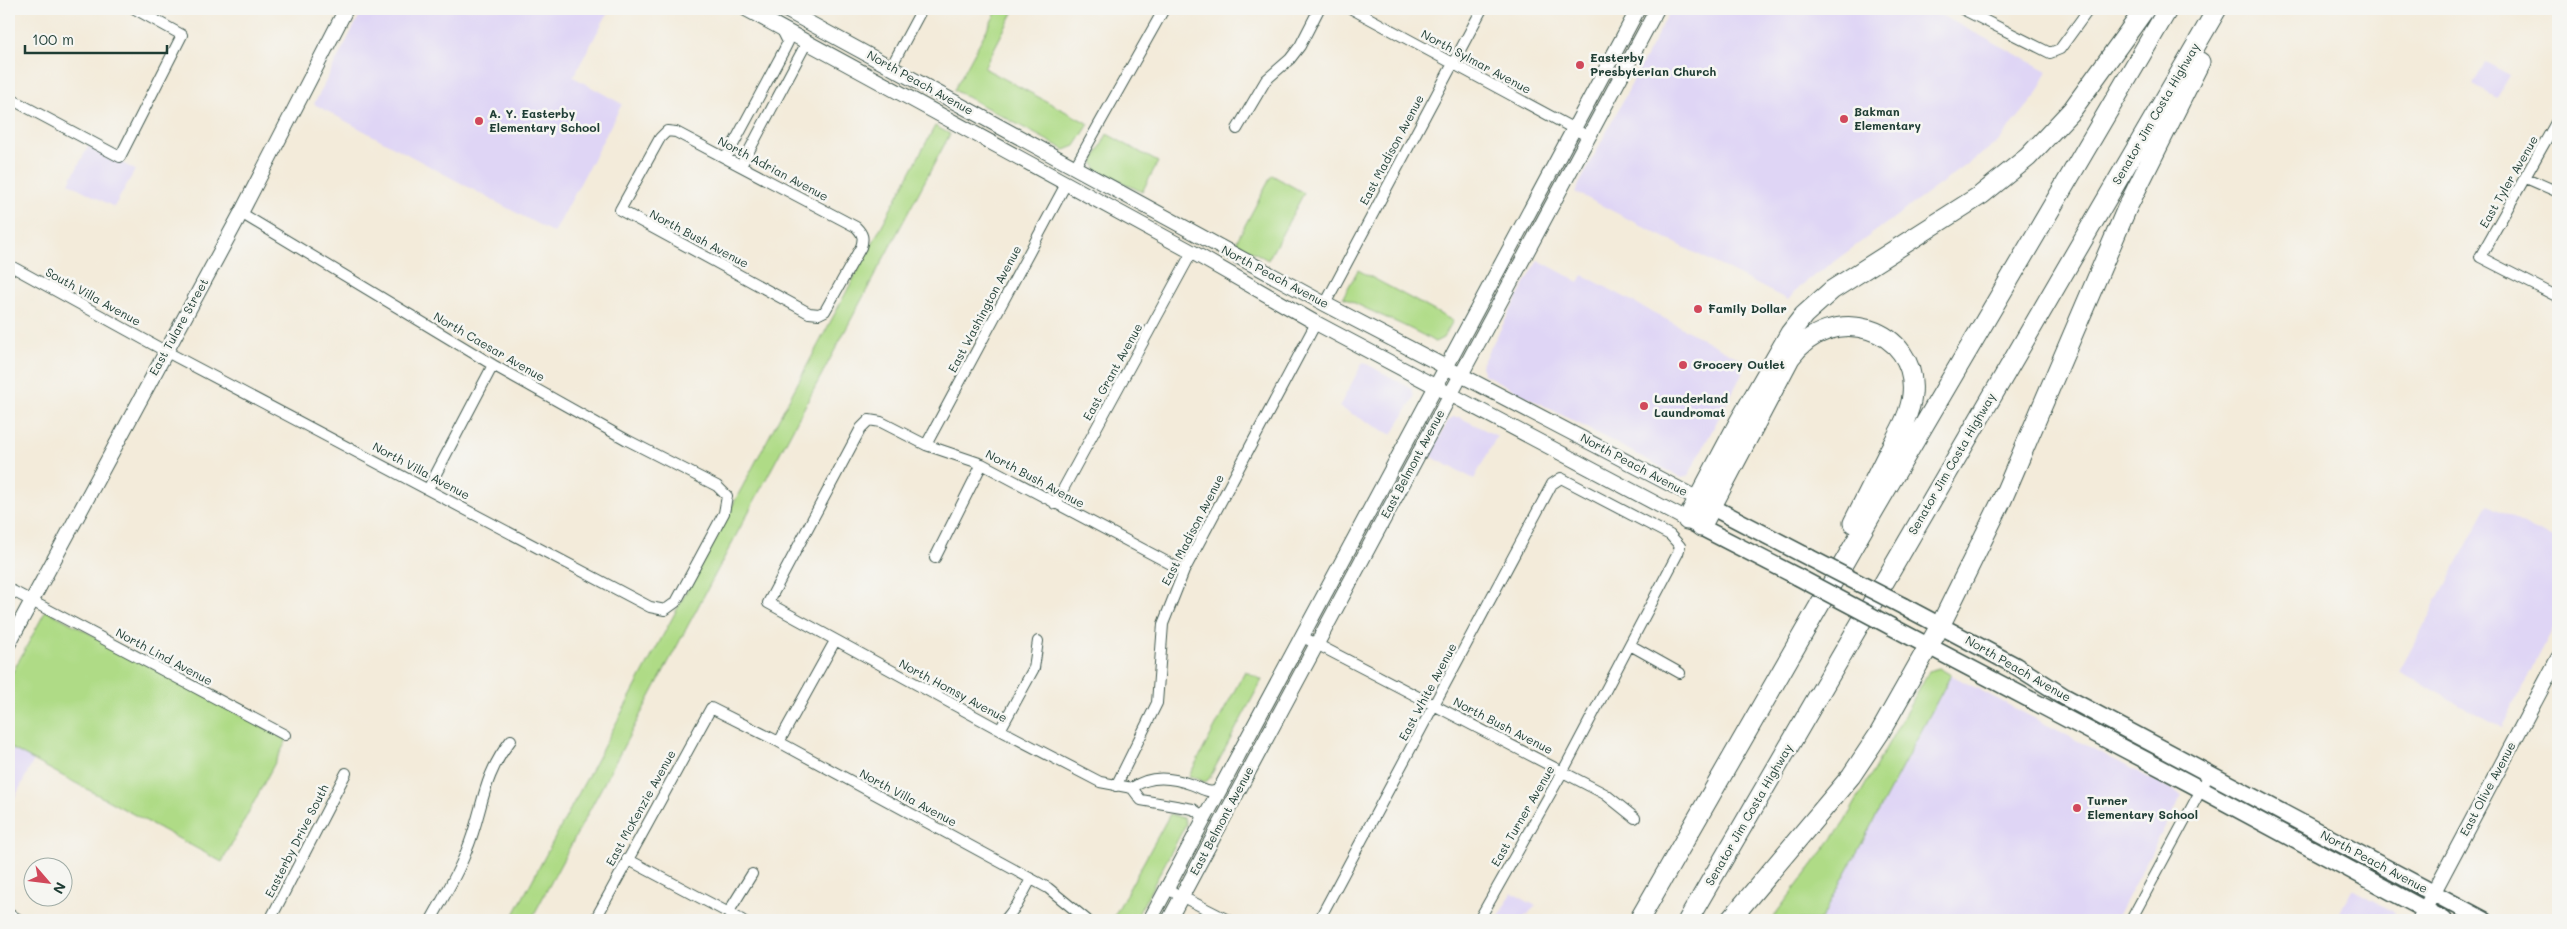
<svg xmlns="http://www.w3.org/2000/svg" width="2567" height="929" viewBox="0 0 2567 929" font-family="Mali,sans-serif">
<style>
.built{fill:#dfd5f5}
.green{fill:#afdb86;stroke:#678c5d}
.lines{fill:none;stroke-linecap:round;stroke-linejoin:round}
.street-casing{stroke:#3f574d;stroke-width:12}
.secondary-casing{stroke:#3f574d;stroke-width:16}
.primary-casing{stroke:#3f574d;stroke-width:19}
.highway-casing{stroke:#3f574d;stroke-width:21}
.street{stroke:#fff;stroke-width:10}
.secondary{stroke:#fff;stroke-width:14}
.primary{stroke:#fff;stroke-width:16}
.highway{stroke:#fff;stroke-width:19}
.primary-bridge-casing{stroke:#3f574d;stroke-width:19;stroke-linecap:butt}
.primary-bridge{stroke:#fff;stroke-width:16}
.poi-dot{fill:#d1495b;stroke:#f6f6f2;stroke-width:2}
.labels{text-anchor:middle;stroke-width:5;stroke-linejoin:round;paint-order:stroke}
.poi-label{font-size:12px;font-weight:bold;fill:#1f3d34;stroke:#f6f6f2;text-anchor:start}
.street-label{font-size:12px;fill:#1f3d34;stroke:#f6f6f2}
</style>
<rect width="100%" height="100%" fill="#f6f6f2"/>
<filter id="ink" filterUnits="userSpaceOnUse"><feTurbulence type="fractalNoise" baseFrequency=".02" numOctaves="2"/><feDisplacementMap in="SourceGraphic" scale="10" xChannelSelector="R" yChannelSelector="G"/><feConvolveMatrix kernelMatrix="1 2 1 2 8 2 1 2 1" color-interpolation-filters="sRGB"/></filter>
<filter id="wash" filterUnits="userSpaceOnUse"><feTurbulence type="fractalNoise" baseFrequency=".0096" numOctaves="4" result="noise"/><feDisplacementMap in="SourceGraphic" scale="20" xChannelSelector="R" yChannelSelector="G"/><feGaussianBlur stdDeviation="1.12" result="paint"/><feColorMatrix in="noise" values="0 0 0 0 0 0 0 0 0 0 0 0 0 0 0 0 0 1.4 0 .05"/><feComposite in="paint" operator="in"/></filter>
<g filter="url(#wash)">
<rect width="100%" height="100%" fill="#f3ebda"/>
<path class="built" d="M363 9H610L573 77 622 104 554 233 314 104Z
M1671 9H1929L2048 71 2035 97 1998 142 1799 287 1788 300 1575 192Z
M2485 62 2510 75 2497 98 2473 85Z
M89 145 135 170 114 207 69 183Z
M1538 260 1579 282 1583 275 1748 363 1688 476 1682 478 1484 374 1481 365Z
M1363 362 1412 389 1414 397 1392 435 1339 407Z
M1453 417H1459L1497 436 1474 479 1430 456 1448 421Z
M2488 505 2558 542V619L2502 727 2399 672Z
M1951 675 2182 795 2115 920H1821Z
M9 747 34 760 14 799 9 796Z
M2352 889 2394 912 2397 920H2336Z
M1512 893 1536 906 1521 920H1497Z"/>
<path class="green" d="M998 9H1015L984 68 1089 124 1075 146 1065 150 954 90Z
M935 126 950 134 531 920H511Z
M1107 134 1158 162 1142 192 1096 169 1093 162Z
M1272 175 1304 193 1268 260 1236 242Z
M1358 270 1453 321 1443 338 1435 342C1405 324 1374 314 1343 297Z
M46 610 287 740 222 862 9 747V679Z
M1939 668 1951 675 1821 920H1771L1844 823 1929 671Z
M1245 671 1262 680 1209 779 1205 782 1189 776Z
M1170 814 1184 818 1186 824 1135 920H1112Z"/>
</g>
<g filter="url(#ink)">
<g class="lines">
<defs>
<path id="street" d="M1352 9 1589 137
M1962 9 2050 53 2060 49 2089 9
M891 67 922 9
M9 98 120 157 182 35 135 9
M2558 119 2480 257 2558 297
M1237 129 1266 80 1290 59 1300 46 1319 9
M667 131 676 132 856 227C863 234 864 238 861 247L825 311 819 314 809 313 620 210 660 138Z
M726 158 784 50 788 42 781 28
M741 166 807 42
M1075 167 1164 9
M2526 178 2558 192
M9 265 165 351 650 607 665 610 676 602 724 513 727 496 717 486 627 440 493 365 241 213
M1325 304 1482 9
M926 445 1066 184
M428 489 493 365
M1055 504 1192 252
M935 558 982 464
M1184 571 982 464 926 445 881 422 869 420 861 428 768 603 1000 730 1100 782 1132 788 1141 800 1193 809 1200 814 1203 821
M9 589 285 735
M1301 636 1605 794 1635 818
M1630 645 1680 673
M1000 730 1034 668 1038 641
M779 742 835 641
M1116 786 1157 703 1163 624 1184 571 1316 323
M1132 788C1149 775 1172 777 1193 785 1203 789 1208 794 1219 790
M627 859 742 920
M1167 889 1228 920
M728 913 752 874
M9 914 20 920
M270 920 346 773
M431 920C443 898 457 876 466 852 484 810 480 780 511 740
M595 920 711 708 779 742 1048 888 1087 920
M1005 920 1017 905 1031 879
M1319 920 1552 484 1561 478 1670 535 1680 546 1678 553 1563 771 1479 920
M2131 920 2210 773"/>
<path id="secondary" d="M746 9 1192 252 1316 323 1687 520
M784 9 1325 304 1706 503
M9 643 241 213 346 9
M1150 920 1638 9
M1169 920 1657 9
M2419 920 2558 658"/>
<path id="primary" d="M1712 507 1810 558
M1689 521 1798 577
M1903 606 2016 666 2065 697 2484 920
M1892 627 2191 784 2444 920"/>
<path id="highway" d="M1687 520 1739 422 1790 333 1804 315 1832 290 1981 195 2028 157 2072 110 2145 9
M1701 527 1790 358C1831 300 1919 328 1912 395 1910 415 1898 434 1889 451 1877 475 1865 499 1853 523
M1639 920 1870 517 2168 9
M1688 920 2217 9
M1730 920 1851 776 1879 734 1940 626 2002 500 2127 208 2200 62"/>
</defs>
<use href="#street" class="street-casing"/>
<use href="#secondary" class="secondary-casing"/>
<use href="#primary" class="primary-casing"/>
<use href="#highway" class="highway-casing"/>
<use href="#street" class="street"/>
<use href="#secondary" class="secondary"/>
<use href="#primary" class="primary"/>
<use href="#highway" class="highway"/>
<defs>
<path id="primary-bridge" d="M1810 558 1903 606
M1798 577 1892 627"/>
</defs>
<use href="#primary-bridge" class="primary-bridge-casing"/>
<use href="#primary-bridge" class="primary-bridge"/>
</g>
</g>
<g class="poi-dot">
<circle cx="1580" cy="65" r="5"/>
<circle cx="1844" cy="119" r="5"/>
<circle cx="479" cy="121" r="5"/>
<circle cx="1698" cy="309" r="5"/>
<circle cx="1683" cy="365" r="5"/>
<circle cx="1644" cy="406" r="5"/>
<circle cx="2077" cy="808" r="5"/>
</g>
<g class="labels">
<g class="poi-label">
<text x="1590" y="62">Easterby<tspan x="1590" dy="14">Presbyterian Church</tspan></text>
<text x="1854" y="116">Bakman<tspan x="1854" dy="14">Elementary</tspan></text>
<text x="489" y="118">A. Y. Easterby<tspan x="489" dy="14">Elementary School</tspan></text>
<text x="1708" y="313">Family Dollar</text>
<text x="1693" y="369">Grocery Outlet</text>
<text x="1654" y="403">Launderland<tspan x="1654" dy="14">Laundromat</tspan></text>
<text x="2087" y="805">Turner<tspan x="2087" dy="14">Elementary School</tspan></text>
</g>
<g class="street-label">
<text transform="translate(1476 62) rotate(28)" y="4">North Sylmar Avenue</text>
<text transform="translate(920 83) rotate(29)" y="4">North Peach Avenue</text>
<text transform="translate(2156 114) rotate(-60)" y="4">Senator Jim Costa Highway</text>
<text transform="translate(1392 150) rotate(-62)" y="4">East Madison Avenue</text>
<text transform="translate(773 169) rotate(28)" y="4">North Adrian Avenue</text>
<text transform="translate(2509 182) rotate(-60)" y="4">East Tyler Avenue</text>
<text transform="translate(699 239) rotate(28)" y="4">North Bush Avenue</text>
<text transform="translate(1275 277) rotate(28)" y="4">North Peach Avenue</text>
<text transform="translate(93 297) rotate(29)" y="4">South Villa Avenue</text>
<text transform="translate(985 309) rotate(-62)" y="4">East Washington Avenue</text>
<text transform="translate(179 327) rotate(-61)" y="4">East Tulare Street</text>
<text transform="translate(489 347) rotate(30)" y="4">North Caesar Avenue</text>
<text transform="translate(1113 372) rotate(-61)" y="4">East Grant Avenue</text>
<text transform="translate(1413 464) rotate(-62)" y="4">East Belmont Avenue</text>
<text transform="translate(1952 464) rotate(-60)" y="4">Senator Jim Costa Highway</text>
<text transform="translate(1634 465) rotate(28)" y="4">North Peach Avenue</text>
<text transform="translate(421 471) rotate(28)" y="4">North Villa Avenue</text>
<text transform="translate(1035 479) rotate(28)" y="4">North Bush Avenue</text>
<text transform="translate(1193 530) rotate(-63)" y="4">East Madison Avenue</text>
<text transform="translate(164 657) rotate(28)" y="4">North Lind Avenue</text>
<text transform="translate(2018 669) rotate(30)" y="4">North Peach Avenue</text>
<text transform="translate(953 691) rotate(28)" y="4">North Homsy Avenue</text>
<text transform="translate(1428 692) rotate(-62)" y="4">East White Avenue</text>
<text transform="translate(1503 726) rotate(27)" y="4">North Bush Avenue</text>
<text transform="translate(2488 789) rotate(-62)" y="4">East Olive Avenue</text>
<text transform="translate(908 798) rotate(28)" y="4">North Villa Avenue</text>
<text transform="translate(641 808) rotate(-61)" y="4">East McKenzie Avenue</text>
<text transform="translate(1749 815) rotate(-60)" y="4">Senator Jim Costa Highway</text>
<text transform="translate(1523 816) rotate(-60)" y="4">East Turner Avenue</text>
<text transform="translate(1222 821) rotate(-62)" y="4">East Belmont Avenue</text>
<text transform="translate(297 841) rotate(-63)" y="4">Easterby Drive South</text>
<text transform="translate(2374 862) rotate(28)" y="4">North Peach Avenue</text>
</g>
</g>
<rect width="2567" height="929" fill="none" stroke="#f6f6f2" stroke-width="30"/>
<g transform="translate(48 882) rotate(118)"><circle r="24" fill="#f6f6f2" stroke="#a0aca6"/>
<path d="M0-4L9 19L0 12L-9 19Z" fill="#d1495b"/>
<text y="-8" font-size="14" font-weight="bold" text-anchor="middle" fill="#1f3d34">N</text>
</g>
<path d="M25 45v8h142v-8" fill="none" stroke="#1f3d34" stroke-width="2.5"/>
<text x="32" y="45" font-size="15" fill="#1f3d34" stroke="#f6f6f2" stroke-width="4" paint-order="stroke">100 m</text>
</svg>
